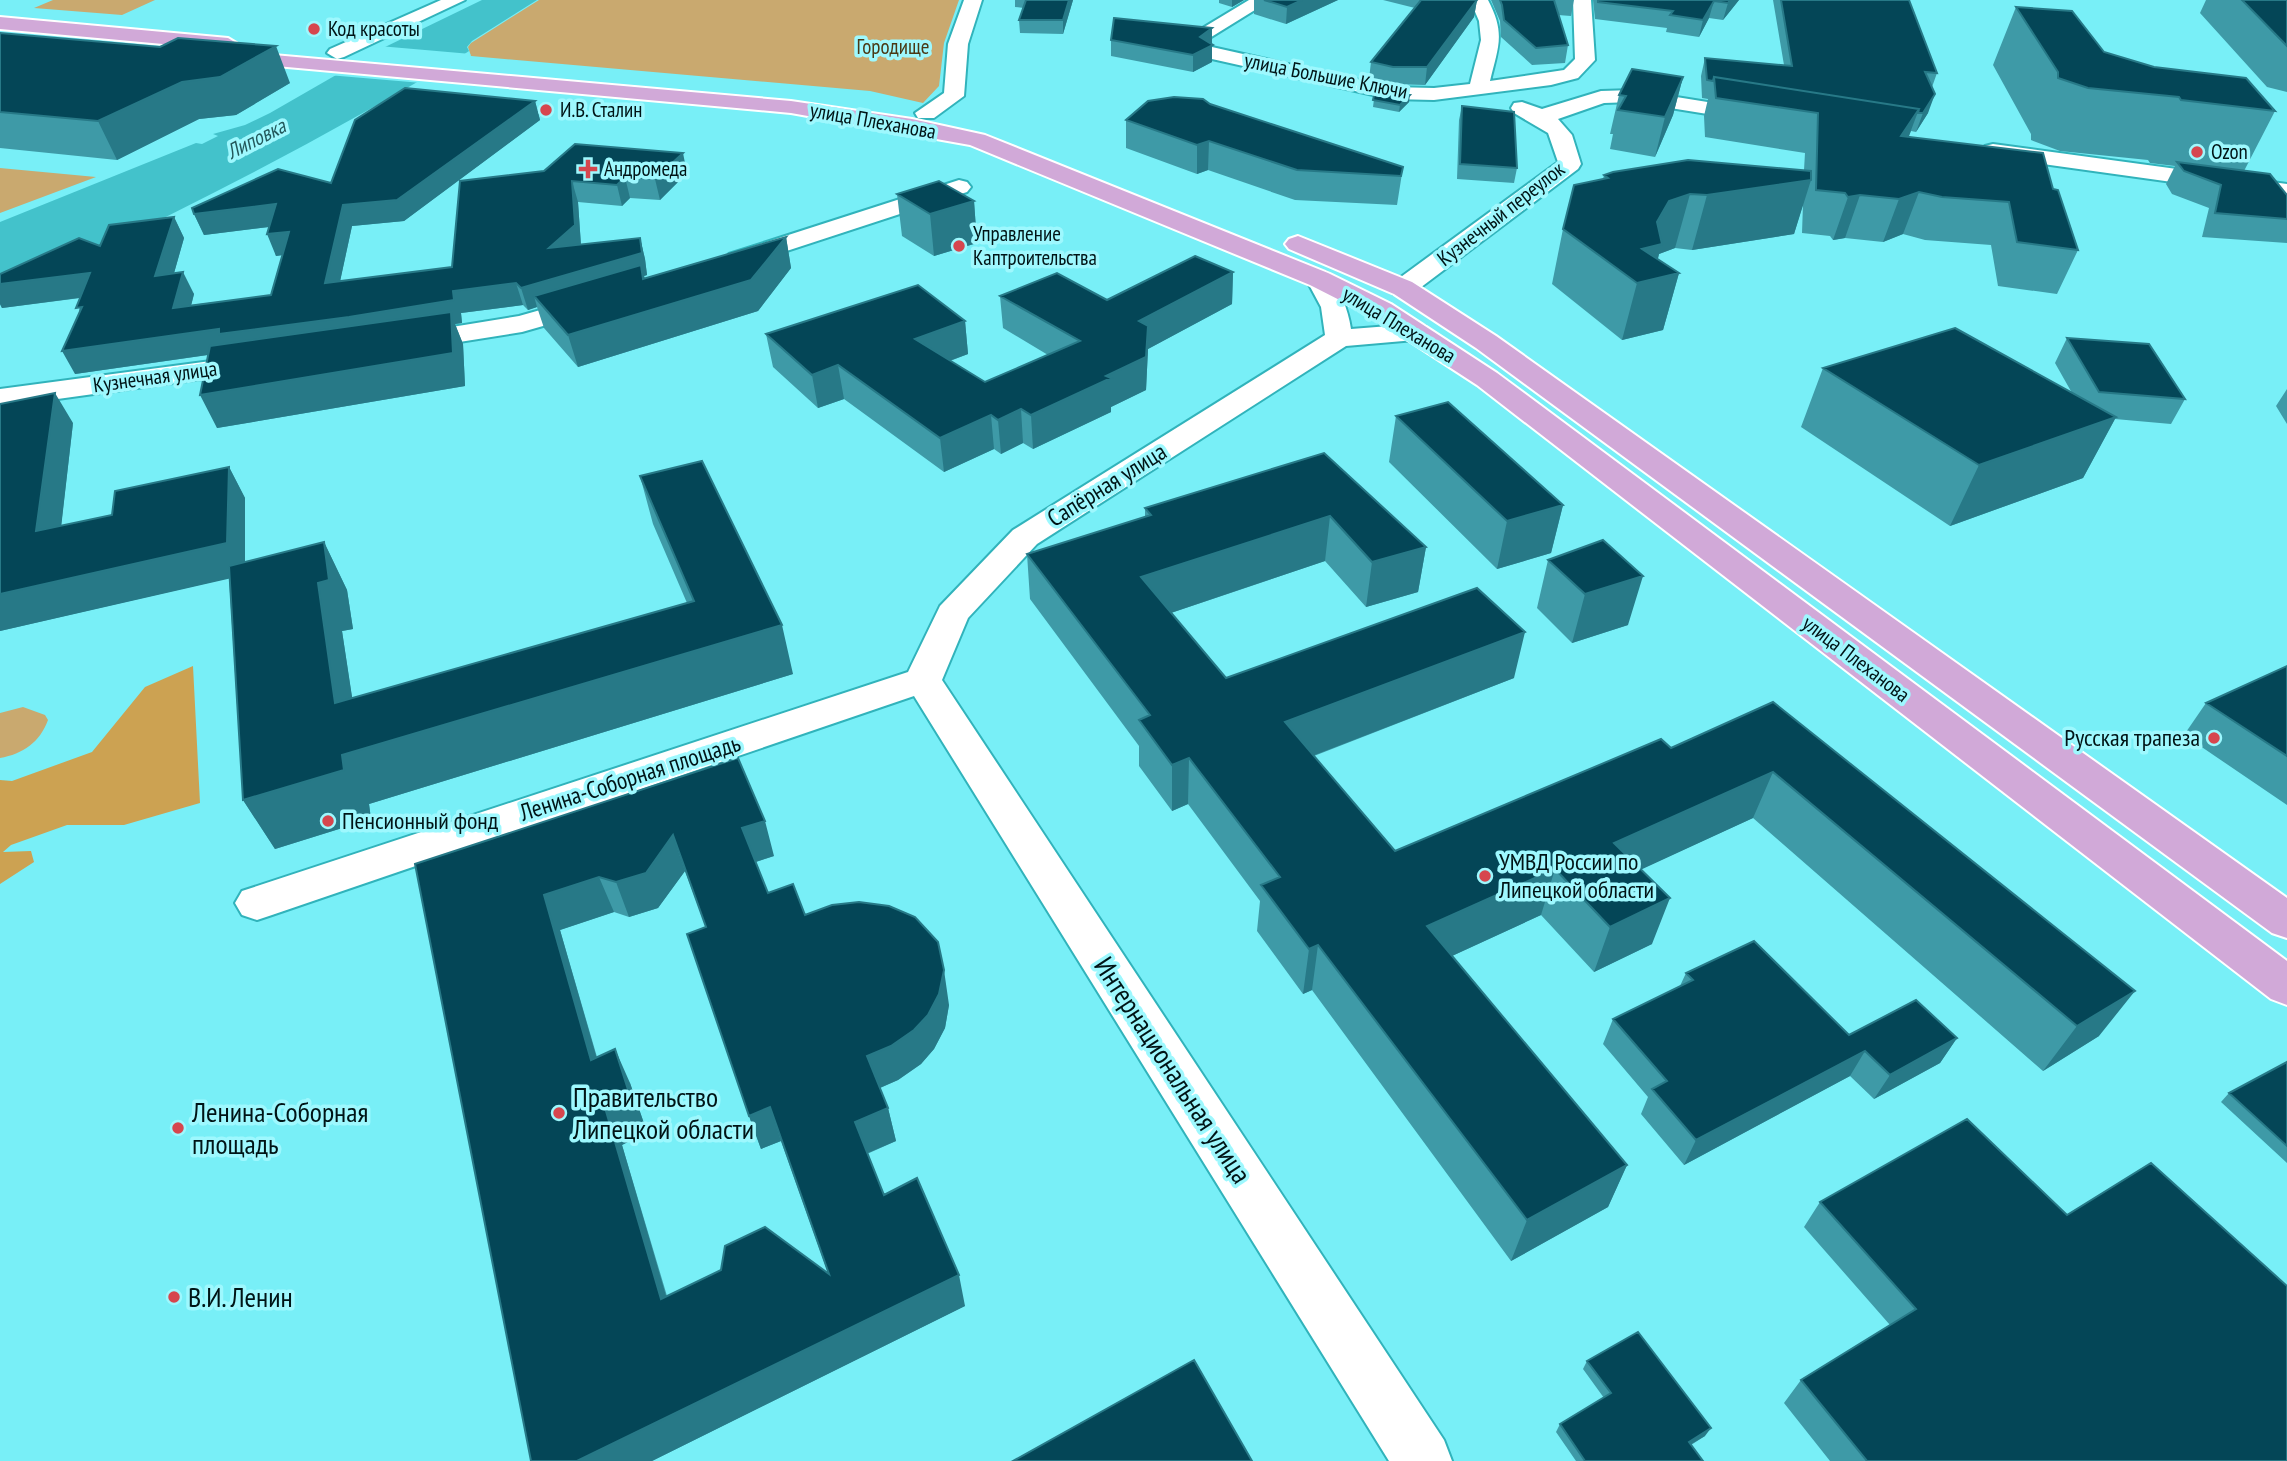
<svg xmlns="http://www.w3.org/2000/svg" width="2287" height="1461" viewBox="0 0 2287 1461" font-family="'PT Sans Narrow',sans-serif">
<style>
.green{fill:#c9a96f}
.forest{fill:#cca252}
.water{fill:#43c2cb}
.pier{fill:#78eff7}
.lines{fill:none;stroke-linecap:round;stroke-linejoin:round}
.minor-casing{stroke:#31b3bb;stroke-width:4}
.major-casing{stroke:#fff;stroke-width:4}
.minor{fill:#fff;fill-rule:evenodd}
.major{fill:#d1a9d8;fill-rule:evenodd}
.wall{fill:#3e9aa7;fill-rule:evenodd}
.shaded-wall{fill:#277987}
.building{fill:#044657;stroke:#277987;stroke-width:2;fill-rule:evenodd}
.poi-dot{fill:#d6464e;stroke:#9ef8fe;stroke-width:2.5}
.labels{text-anchor:middle;stroke-width:7;stroke-linejoin:round;paint-order:stroke}
.far-poi-label{font-size:21px;fill:#001416;stroke:#9ef8fe;text-anchor:start}
.far-park-label{font-size:21px;fill:#4a3815;stroke:#9ef8fe}
.far-street-label{font-size:21px;fill:#001416;stroke:#9ef8fe}
.far-water-label{font-size:21px;font-style:italic;fill:#23585b;stroke:#9ef8fe}
.street-label{font-size:24px;fill:#001416;stroke:#9ef8fe}
.poi-label{font-size:24px;fill:#001416;stroke:#9ef8fe;text-anchor:start}
.near-street-label{font-size:28px;fill:#001416;stroke:#9ef8fe}
.near-poi-label{font-size:28px;fill:#001416;stroke:#9ef8fe;text-anchor:start}
</style>
<rect width="100%" height="100%" fill="#78eff7"/>
<path class="green" d="M53 0H155L122 15 34 8Z
M539 0H959L944 43 939 86 923 103 870 91 471 56 468 47 471 43Z
M0 168 96 177 0 213Z
M23 707 45 715 48 720C40 742 23 754 0 758V713Z"/>
<path class="forest" d="M193 666 200 803 124 825H67L11 845 3 852 31 851 34 862 0 884V780L12 781 92 752 145 687Z"/>
<path class="water" d="M482 0H537L472 41 467 47 469 51 463 55C313 145 159 223 0 296V222L196 143 202 144 218 136 213 134 245 125 270 113 383 48Z"/>
<path class="pier" d="M379 46 471 54 422 83 328 75Z"/>
<g class="lines">
<defs>
<path id="minor" d="M441 0H465L344 57 337 59 327 53 330 49Z
M964 0H982L968 44 964 96 934 118H918L915 113 944 93 948 44Z
M1249 0H1271L1208 39 1201 41 1191 35Z
M1470 0H1488C1506 34 1498 47 1490 81L1564 70 1575 59 1573 0H1591L1595 60 1578 78 1551 85 1434 100 1391 99 1212 59 1202 53 1212 47 1391 87 1434 88 1470 84 1481 40 1479 21Z
M1633 90 1757 110 1768 116 1757 122 1633 102 1604 103 1558 119 1572 135 1581 164 1578 169 1412 294H1394L1390 288 1394 282 1558 162 1548 133 1514 113 1511 108 1514 103 1522 102 1542 109 1601 91Z
M1993 144 2287 184V198L1985 156 1982 151 1985 146Z
M959 180 967 182 971 187 967 192 747 264H729L725 259 729 254Z
M1319 271 1328 273C1340 291 1348 308 1351 329L1415 324 1425 326 1429 332 1425 338 1415 340 1346 346 1037 544 968 618 942 680 1444 1440 1452 1461H1389L914 696 272 915 257 920 242 915 235 903 242 891 908 672 940 606 1013 530 1325 335 1321 307 1306 279 1310 273Z
M590 296 599 298 603 304 599 310 522 332 409 350 399 348 395 342 399 336 409 334 519 316Z
M256 355 266 358 270 364 266 370 0 407V389Z"/>
<path id="major" d="M0 17 228 38 238 44 228 50 0 29Z
M229 51 791 101 912 119 985 135 1328 273 1391 304 1497 373 2287 961V1005L2271 999 1477 385 1371 316 1310 285 970 145 791 113 222 61 219 57 222 53Z
M1298 236 1412 282 1496 336 2287 898V938L2272 933 1476 348 1394 294 1289 249 1285 244 1289 239Z"/>
</defs>
<use href="#minor" class="minor-casing"/>
<use href="#major" class="major-casing"/>
<use href="#minor" class="minor"/>
<use href="#major" class="major"/>
</g>
<path class="wall" d="M1015 0H1073L1063 34 1020 33 1019 20 1024 8 1015 7Z
M1219 0H1244L1232 7 1219 3Z
M1254 0H1338L1286 24 1254 14Z
M1383 0H1477L1474 17 1425 85 1391 84 1369 79 1371 62 1415 8Z
M1491 0H1574L1571 16 1558 15 1568 45 1565 63 1532 65 1501 37 1500 21Z
M1593 0H1739L1723 20 1709 18 1699 37 1666 32 1667 28 1595 19Z
M1773 0H1909L1937 73 1932 87 1928 113 1916 132 1911 131 1909 136 2053 189 2078 250 2057 294 1998 286 1991 245 1925 240 1903 234 1883 242 1845 238 1833 240 1830 236 1802 233 1803 204 1794 234 1692 250 1675 248 1659 254 1658 259 1679 273 1663 330 1622 340 1552 284 1563 229 1603 179 1604 175 1804 170 1805 153 1705 137 1704 116 1708 99 1702 98 1701 76 1705 58 1784 65Z
M2206 0H2287V92L2267 87 2200 13Z
M2016 7 2104 52 2275 111 2244 171 2287 195V243L2202 237 2209 208 2172 194 2166 184 2175 166 2150 163 2148 160 2060 151 2031 140V134L1993 65Z
M1212 28V62L1193 72 1111 56V40Z
M0 33 290 83 236 115 199 119 117 160 0 148Z
M1683 77 1673 115 1655 157 1610 149 1613 134H1610L1619 95Z
M1375 91 1409 102 1399 112 1373 107Z
M535 101 540 120 404 221 352 226 340 281 452 267 460 181 687 173 660 200 630 198 622 206 578 202 581 245 640 238 645 259 647 275 644 276 645 278 786 237 791 268 758 311 578 367 544 328 537 307 528 310 523 305 461 313 462 323 455 324 463 344 465 386 217 428 208 355 75 374 80 298 2 308 0 304V274L100 246 174 217 184 238 174 273 194 294 191 305 271 295 282 255 276 256 269 227 204 235 194 214 331 183Z
M1210 104 1403 167 1397 205 1295 200 1208 170 1197 174 1126 148V120Z
M1462 106 1517 168 1514 183 1457 179 1459 120Z
M897 194 974 201 977 243 934 256 902 236Z
M1233 272 1232 304 1148 349 1146 390 1111 407V412L1033 449 1023 443 1001 454 994 449 944 472 844 399 818 408 773 367 766 334 965 321 968 354 950 361 985 382 1048 355 1003 328 1000 296 1107 300Z
M2067 338 2185 399 2171 424 2115 419 2083 478 1950 526 1801 427 1823 368 2072 393 2055 363Z
M2287 389V424L2276 406Z
M1396 416 1563 505 1551 553 1497 569 1389 462Z
M73 423 61 526 112 515 229 467 245 498V562L324 542 347 590 353 629 342 631 352 698 687 603 653 524 640 476 793 674 369 804 371 819 275 849 243 800 229 578 0 631Z
M1324 453 1426 547 1418 592 1366 607 1325 561 1171 613 1226 678H1514L1314 756 1395 851 1671 748 1773 702 2099 1036 2043 1071 1753 818 1641 869 1652 944 1594 972 1541 915 1452 956 1627 1165 1608 1207 1511 1261 1312 990 1303 994 1257 931 1260 901 1188 804 1172 811 1139 766V746L1030 599 1027 554 1145 517V508Z
M1548 560 1628 625 1572 643 1537 608Z
M2287 666V805L2184 735 2206 703Z
M774 856 756 862 768 893 949 1005 945 1028 934 1049 921 1064 898 1080 880 1088 888 1108 896 1141 867 1154 884 1195 965 1306 652 1461H531L415 864ZM685 871 706 927 749 1116 761 1149 781 1141 828 1273 667 1296 622 1145 647 1132 630 1083 597 1057 560 930 614 912 629 917 658 908Z
M1686 973 1849 1035 1957 1038 1940 1063 1874 1099 1850 1076 1684 1165 1641 1114 1648 1097 1603 1044 1613 1019 1680 986Z
M2287 1062V1163L2221 1102 2229 1093Z
M1820 1202 2067 1215 2287 1461H1830L1784 1403 1801 1380 1890 1325 1804 1227Z
M1587 1361 1705 1436 1691 1445 1703 1461H1576L1556 1432 1560 1424 1604 1398 1583 1369Z"/>
<path class="shaded-wall" d="M1069 0H1073L1063 34V20Z
M1232 0H1244L1232 7Z
M1302 0H1338L1286 24 1287 7Z
M1477 0 1474 17 1425 85 1427 67Z
M1730 0H1739L1723 20 1728 3Z
M1714 1 1709 18 1699 37 1703 20Z
M1212 28V62L1193 72V55L1200 37Z
M276 46 290 83 236 115 199 119 117 160 98 121 182 82Z
M1683 77 1673 115 1655 157 1665 117Z
M1935 94 1928 113 1916 132 1923 113Z
M1410 95 1409 102 1399 112 1400 105Z
M535 101 540 120 404 221 352 226 335 305 325 283 343 205Z
M1919 109 1904 149 1901 136Z
M1209 141 1208 170 1197 174V145Z
M683 153 687 173 660 200 655 179Z
M625 177 630 198 622 206 617 185Z
M1811 180 1794 234 1692 250 1707 195Z
M572 181 578 202 581 246 549 248Z
M1919 192 1903 234 1883 242 1899 199Z
M1690 194 1675 248 1659 254 1652 279 1679 273 1663 330 1622 340 1637 283 1642 249 1669 201Z
M1860 195 1845 238 1833 240 1848 197Z
M974 201 977 243 934 256 930 214Z
M276 204 285 225 204 235 194 214Z
M174 217 184 238 167 298 155 276Z
M289 232 298 253 276 256 267 234Z
M786 237 791 268 758 311 578 367 568 335Z
M640 238 645 259 647 275 644 276 649 296H534L537 307 528 310 521 288Z
M183 272 194 294 185 330 173 308Z
M1233 272 1232 304 1148 349 1146 390 1111 407V412L1033 449 1031 415 1106 376 1139 321Z
M90 273 101 295 2 308 0 304V284Z
M516 283 523 305 461 313 462 323 455 324 463 344 465 386 217 428 200 395 228 352 75 374 62 351 453 291Z
M965 321 968 354 919 372 915 339Z
M838 365 844 399 818 408 812 375Z
M55 393 73 423 57 563 36 531Z
M1021 409 1023 443 1001 454 998 420Z
M991 415 994 449 944 472 940 438Z
M2116 417 2083 478 1950 526 1979 465Z
M229 467 245 498V575L0 631V594Z
M1563 505 1551 553 1497 569 1507 521Z
M1330 516 1325 561 1141 623V577Z
M324 542 347 590 353 629 342 631 360 749 782 625 793 674 369 804 371 819 275 849 243 800 318 583Z
M1426 547 1418 592 1366 607 1372 562Z
M1643 576 1628 625 1572 643 1585 594Z
M1525 632 1514 678 1281 768 1285 722Z
M1189 758 1188 804 1172 811V765Z
M1773 772 1753 818 1599 889 1614 843Z
M765 821 774 856 752 863 742 828Z
M673 835 685 871 658 908 629 917 616 882Z
M1555 869 1541 915 1417 972 1427 926Z
M599 877 614 912 560 930 607 1094 591 1060 544 895Z
M1670 898 1652 944 1594 972 1610 927Z
M1318 945 1312 990 1303 994 1309 949Z
M944 970 949 1005 945 1028 934 1049 921 1064 898 1080 875 1090 867 1056Z
M2135 991 2099 1036 2043 1071 2077 1026Z
M1957 1038 1940 1063 1874 1099 1890 1075Z
M615 1049 630 1083 647 1132 622 1145 676 1330 661 1299 606 1111Z
M1865 1051 1850 1076 1684 1165 1696 1140Z
M770 1107 781 1141 761 1149 749 1116Z
M888 1108 896 1141 863 1155 855 1122Z
M1627 1165 1608 1207 1511 1261 1527 1220Z
M959 1275 965 1306 652 1461H577Z
M1711 1428 1705 1436 1683 1449 1689 1442Z"/>
<path class="building" d="M1026 0H1069L1063 20H1019Z
M1264 0H1302L1287 7Z
M1421 0H1477L1427 67H1393L1371 62Z
M1500 0H1554L1568 45 1536 48 1504 20 1502 5Z
M1598 0H1730L1728 3 1714 1 1703 20 1670 15 1673 11 1598 2Z
M1781 0H1909L1937 73 1925 72 1935 94 1923 113H1918L1919 109 1714 77 1713 81 1707 80 1705 58 1792 66Z
M2242 0H2287V46Z
M2016 7 2072 11 2104 52 2154 67 2246 78 2275 111 2181 100 2179 97 2088 88 2058 78V72Z
M1114 18 1212 28 1200 37 1213 45 1193 55 1111 40Z
M0 33 160 47 178 38 276 46 220 77 182 82 98 121 0 112Z
M1632 69 1683 77 1665 117 1618 110 1626 96 1619 95Z
M1714 77 1919 109 1901 136 2043 153 2053 189 2058 190 2078 250 2017 242 2009 202 1942 197 1919 192 1899 199 1860 195 1848 197 1845 193 1816 190 1818 113 1716 98Z
M405 88 535 101 397 200 343 205 325 283 452 267 460 181 544 171 575 144 683 153 655 179 625 177 617 185 572 181 575 225 549 248 640 238 642 253 521 288 516 283 453 291 454 300 349 317 219 334V329L62 351 82 307 76 308 90 273 0 284V274L79 238 100 246 109 225 174 217 155 276 183 272 173 308 271 295 289 232 267 234 276 204 194 214 192 208 278 169 331 183 355 120Z
M1375 91 1410 95 1400 105 1373 100Z
M1174 97 1203 99 1210 104 1403 167 1401 176 1297 170 1209 141 1197 145 1126 120 1148 101Z
M1462 106 1514 112 1517 168 1460 164Z
M1688 160 1811 171V180L1707 195 1690 194 1669 201 1657 222 1662 244 1642 249 1679 273 1637 283 1563 229 1574 185 1608 178 1604 175 1613 172Z
M2177 162 2270 174 2287 195V219L2215 213 2221 185 2184 171Z
M939 181 974 201 930 214 897 194Z
M786 237 751 280 568 335 534 296 641 265 643 279Z
M1195 256 1233 272 1139 321 1148 326 1146 357 1106 376 1111 378 1031 415 1021 409 998 420 991 415 940 438 838 365 812 375 766 334 918 285 965 321 915 339 985 382 1080 341 1000 296 1057 273 1107 300Z
M451 312 453 353 200 395 210 346Z
M1955 328 2116 417 1979 465 1823 368Z
M2067 338 2149 344 2185 399 2099 392Z
M55 393 36 531 112 515 115 491 229 467 227 543 0 594V404Z
M1448 402 1563 505 1507 521 1396 416Z
M1324 453 1426 547 1372 562 1330 516 1141 577 1226 678 1477 588 1525 632 1285 722 1395 851 1661 739 1671 748 1773 702 2135 991 2077 1026 1773 772 1614 843 1670 898 1610 927 1555 869 1427 926 1627 1165 1527 1220 1318 945 1309 949 1261 885 1280 877 1189 758 1172 765 1139 720 1150 715 1027 554 1151 515 1145 508Z
M702 461 782 625 342 755 344 770 243 800 229 566 324 542 329 580 318 583 335 703 694 601 640 476Z
M1603 540 1643 576 1585 594 1548 560Z
M2287 666V756L2206 703Z
M738 758 765 821 742 828 768 893 793 884 805 915 832 905 859 902 889 906 915 917 938 942 944 970 939 994 928 1015 914 1030 891 1046 867 1056 888 1108 855 1122 884 1195 917 1178 959 1275 577 1461H531L415 864ZM673 835 706 927 687 934 749 1116 770 1107 829 1274 765 1227 725 1246 721 1270 661 1299 606 1111 631 1099 615 1049 591 1060 544 895 599 877 616 882 646 873Z
M1754 941 1849 1035 1916 1000 1957 1038 1890 1075 1865 1051 1696 1140 1652 1089 1667 1081 1613 1019 1693 980 1686 973Z
M2287 1062V1146L2229 1093Z
M1967 1119 2067 1215 2151 1163 2287 1286V1461H1867L1801 1380 1916 1309 1820 1202Z
M1638 1332 1711 1428 1689 1442 1703 1461H1585L1560 1424 1611 1393 1587 1361Z
M1194 1360 1252 1461H1013Z"/>
<g class="poi-dot">
<circle cx="314" cy="29" r="7"/>
<circle cx="546" cy="110" r="7"/>
<circle cx="2197" cy="152" r="7"/>
<path d="M584.5 158.5h7v7h7v7h-7v7h-7v-7h-7v-7h7z"/>
<circle cx="959" cy="246" r="7"/>
<circle cx="2214" cy="738" r="7"/>
<circle cx="328" cy="821" r="7"/>
<circle cx="1485" cy="876" r="7"/>
<circle cx="559" cy="1113" r="7"/>
<circle cx="178" cy="1128" r="7"/>
<circle cx="174" cy="1297" r="7"/>
</g>
<g class="labels">
<g class="far-poi-label">
<text x="328" y="36">Код красоты</text>
<text x="560" y="117">И.В. Сталин</text>
<text x="2211" y="159">Ozon</text>
<text x="604" y="176">Андромеда</text>
<text x="973" y="241">Управление<tspan x="973" dy="24">Каптроительства</tspan></text>
</g>
<g class="far-park-label">
<text x="893" y="54">Городище</text>
</g>
<g class="far-street-label">
<text transform="translate(1326 76) rotate(11)" y="7">улица Большие Ключи</text>
<text transform="translate(873 121) rotate(10)" y="7">улица Плеханова</text>
<text transform="translate(1501 214) rotate(-38)" y="7">Кузнечный переулок</text>
<text transform="translate(1399 325) rotate(31)" y="7">улица Плеханова</text>
<text transform="translate(155 377) rotate(-8)" y="7">Кузнечная улица</text>
<text transform="translate(1856 659) rotate(37)" y="7">улица Плеханова</text>
</g>
<g class="far-water-label">
<text transform="translate(256 139) rotate(-27)" y="7">Липовка</text>
</g>
<g class="street-label">
<text transform="translate(1107 485) rotate(-32)" y="8">Сапёрная улица</text>
<text transform="translate(630 778) rotate(-18)" y="8">Ленина-Соборная площадь</text>
</g>
<g class="poi-label">
<text x="2200" y="746" text-anchor="end">Русская трапеза</text>
<text x="342" y="829">Пенсионный фонд</text>
<text x="1499" y="870">УМВД России по<tspan x="1499" dy="28">Липецкой области</tspan></text>
</g>
<g class="near-street-label">
<text transform="translate(1173 1070) rotate(57)" y="10">Интернациональная улица</text>
</g>
<g class="near-poi-label">
<text x="573" y="1107">Правительство<tspan x="573" dy="32">Липецкой области</tspan></text>
<text x="192" y="1122">Ленина-Соборная<tspan x="192" dy="32">площадь</tspan></text>
<text x="188" y="1307">В.И. Ленин</text>
</g>
</g>
</svg>
